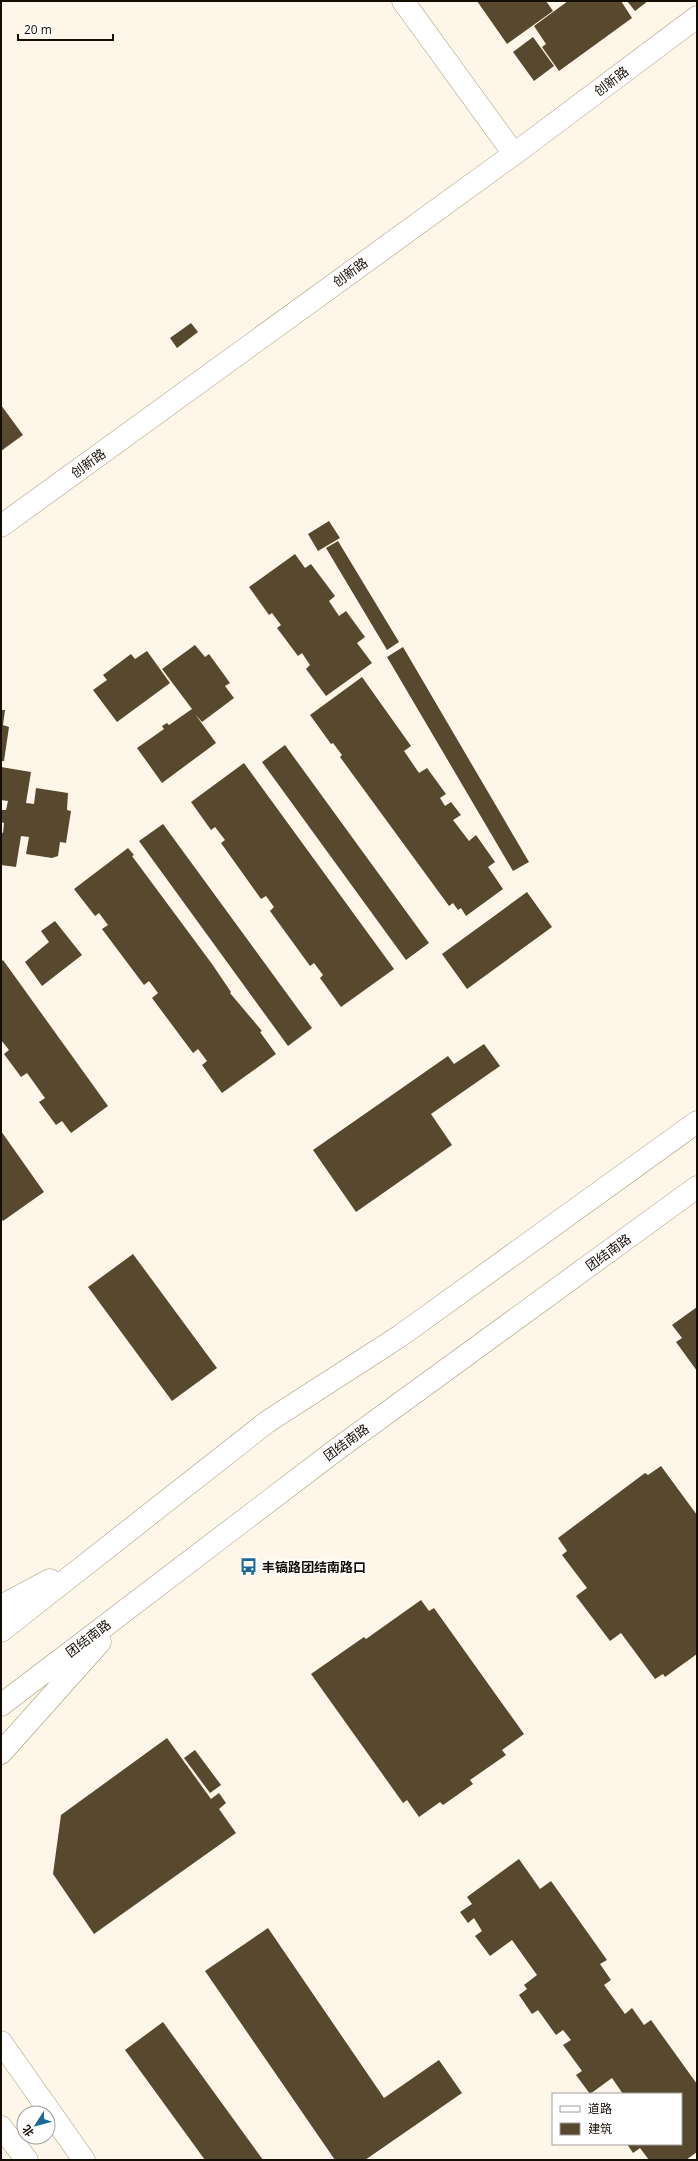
<svg xmlns="http://www.w3.org/2000/svg" width="698" height="2161" viewBox="0 0 698 2161" font-family="'Open Sans','Noto Sans SC',sans-serif">
<style>
.building{fill:#58482d}
.lines{fill:none;stroke-linecap:round;stroke-linejoin:round}
.minor-casing{stroke:#a89577;stroke-width:23}
.major-casing{stroke:#a89577;stroke-width:23}
.minor{stroke:#fff;stroke-width:22}
.major{stroke:#fff;stroke-width:22}
.labels{text-anchor:middle;stroke-width:4;stroke-linejoin:round;paint-order:stroke}
.street-label{font-size:13px;fill:#130d04;stroke:#fff}
.poi-label{font-size:13px;font-weight:bold;fill:#130d04;stroke:#fff;text-anchor:start}
</style>
<rect width="100%" height="100%" fill="#fef6e9"/>
<path class="building" d="M477 1H546L553 11 507 44Z
M568 1H621L632 18 559 71 542 47 546 44 534 26Z
M627 1H648L635 11Z
M533 37 554 66 534 81 513 52Z
M191 323 198 332 177 348 170 338Z
M1 405 23 435 1 451Z
M329 521 340 538 318 551 308 534Z
M338 541 399 642 387 650 326 548Z
M295 554 305 568 311 564 335 596 329 601 339 616 346 611 365 637 357 643 372 663 326 696 306 669 310 665 302 653 298 656 277 628 281 625 272 613 269 615 249 587Z
M195 645 205 657 209 654 230 683 225 686 234 698 202 722 195 714 216 743 162 783 137 748 164 729 162 726 167 723 169 725 192 709 162 669Z
M403 647 529 862 513 871 387 657Z
M147 651 170 683 117 722 93 690 107 680 103 675 131 654 135 659Z
M362 677 411 746 404 751 419 773 427 768 446 794 440 798 445 806 451 802 461 815 453 820 469 841 476 835 495 862 488 867 503 889 466 916 461 908 458 910 453 903 449 906 340 757 342 755 333 743 331 744 310 715Z
M1 710H5L3 725 9 727 4 761H1Z
M285 745 429 943 406 960 262 762Z
M244 763 394 969 341 1007 320 978 323 975 314 963 310 966 270 911 274 907 266 896 261 899 221 843 225 840 215 827 211 830 191 802Z
M1 767 31 772 26 803 34 804 36 788 68 793 67 810 71 811 66 843 60 842 58 856 52 858 26 854 29 837 21 836 16 867 1 865V832L3 833 4 823 1 822V810H6L8 801 1 800Z
M163 824 312 1028 288 1046 139 841Z
M128 848 134 855 132 856 212 964 231 992 230 993 262 1031 260 1032 276 1054 222 1093 202 1065 207 1061 198 1049 193 1053 152 998 158 993 149 981 144 985 102 929 108 925 99 913 95 916 74 889Z
M527 892 552 927 467 989 442 954Z
M55 921 82 955 42 986 25 962 49 942 41 931Z
M3 960 108 1106 71 1133 62 1121 56 1125 39 1102 45 1098 27 1073 21 1077 4 1054 9 1050 1 1040V962Z
M484 1044 500 1066 431 1114 452 1145 356 1212 313 1150 448 1056 454 1064Z
M1 1131 44 1192 3 1221 1 1218Z
M133 1254 217 1368 172 1401 88 1287Z
M697 1307V1371L676 1342 682 1338 672 1325Z
M661 1466 697 1515V1654L665 1677 663 1674 655 1679 621 1633 610 1641 576 1596 587 1588 562 1555 567 1551 558 1538 645 1473 648 1475Z
M421 1600 429 1611 434 1608 524 1734 502 1750 506 1755 470 1780 473 1784 443 1805 440 1802 419 1817 407 1800 403 1803 311 1674 364 1637 366 1639Z
M167 1738 211 1799 219 1793 226 1803 219 1809 236 1833 94 1934 53 1874 61 1815Z
M195 1750 221 1785 210 1793 184 1758Z
M519 1859 540 1889 551 1881 607 1960 600 1964 611 1980 604 1985 625 2014 632 2008 644 2025 651 2020 697 2084V2152L686 2160H649L640 2148 633 2153 627 2144H681V2094H623L612 2078 590 2094 576 2075 582 2071 563 2045 571 2040 563 2030 556 2035 538 2010 532 2014 519 1995 527 1989 524 1985 537 1975 512 1940 490 1956 475 1936 482 1931 474 1918 468 1923 460 1912 472 1904 467 1897Z
M268 1928 384 2098 439 2060 462 2093 365 2160H335L205 1971Z
M163 2022 263 2160H205L125 2050Z"/>
<g class="lines">
<defs>
<path id="minor" d="M403 1 514 154
M1 526 514 154 697 17"/>
<path id="major" d="M1 1606 50 1580
M1 1631 267 1422 400 1336 697 1122
M1 1705 336 1450 697 1187
M1 1753 100 1642
M1 2042 84 2160
M1 2127 27 2160"/>
</defs>
<use href="#minor" class="minor-casing"/>
<use href="#major" class="major-casing"/>
<use href="#minor" class="minor"/>
<use href="#major" class="major"/>
</g>
<defs>
<symbol id="bus-bare" viewBox="-9 -9 18 18"><path d="M-5-6H5V4H4V6H2V4H-2V6H-4V4H-5ZM-3.5-4V0h7V-4ZM-3.5 1.2v1.5H-2V1.2ZM2 1.2v1.5H3.5V1.2Z" fill="#19699b" stroke="#fff" stroke-width="2.5" paint-order="stroke"/></symbol>
</defs>
<g fill-rule="evenodd">
<use href="#bus-bare" x="236" y="1554" width="25" height="25"/>
</g>
<g class="labels">
<g class="street-label">
<text transform="translate(611 81) rotate(-37)" y="5">创新路</text>
<text transform="translate(350 272) rotate(-36)" y="5">创新路</text>
<text transform="translate(88 463) rotate(-36)" y="5">创新路</text>
<text transform="translate(608 1252) rotate(-36)" y="5">团结南路</text>
<text transform="translate(346 1442) rotate(-36)" y="5">团结南路</text>
<text transform="translate(88 1638) rotate(-37)" y="5">团结南路</text>
</g>
<g class="poi-label">
<text x="262" y="1572">丰镐路团结南路口</text>
</g>
</g>
<rect width="698" height="2161" fill="none" stroke="#130d04" stroke-width="4"/>
<rect x="552" y="2093" width="130" height="52" fill="#ffffff" stroke="#a19e9b"/>
<rect x="560" y="2106" width="20" height="6" fill="#ffffff" stroke="#a19e9b"/>
<text x="588" y="2113" font-size="12" fill="#130d04">道路</text>
<rect x="560" y="2123" width="20" height="12" fill="#58482d" stroke="#a19e9b"/>
<text x="588" y="2133" font-size="12" fill="#130d04">建筑</text>
<g transform="translate(36 2125) rotate(234)"><circle r="19" fill="#ffffff" stroke="#a19e9b"/>
<path d="M0-3L7 15L0 10L-7 15Z" fill="#19699b"/>
<text y="-6" font-size="11" font-weight="bold" text-anchor="middle" fill="#130d04">北</text>
</g>
<path d="M18 34v6h95v-6" fill="none" stroke="#130d04" stroke-width="2"/>
<text x="24" y="34" font-size="12" fill="#130d04" stroke="#ffffff" stroke-width="3" paint-order="stroke">20 m</text>
</svg>
